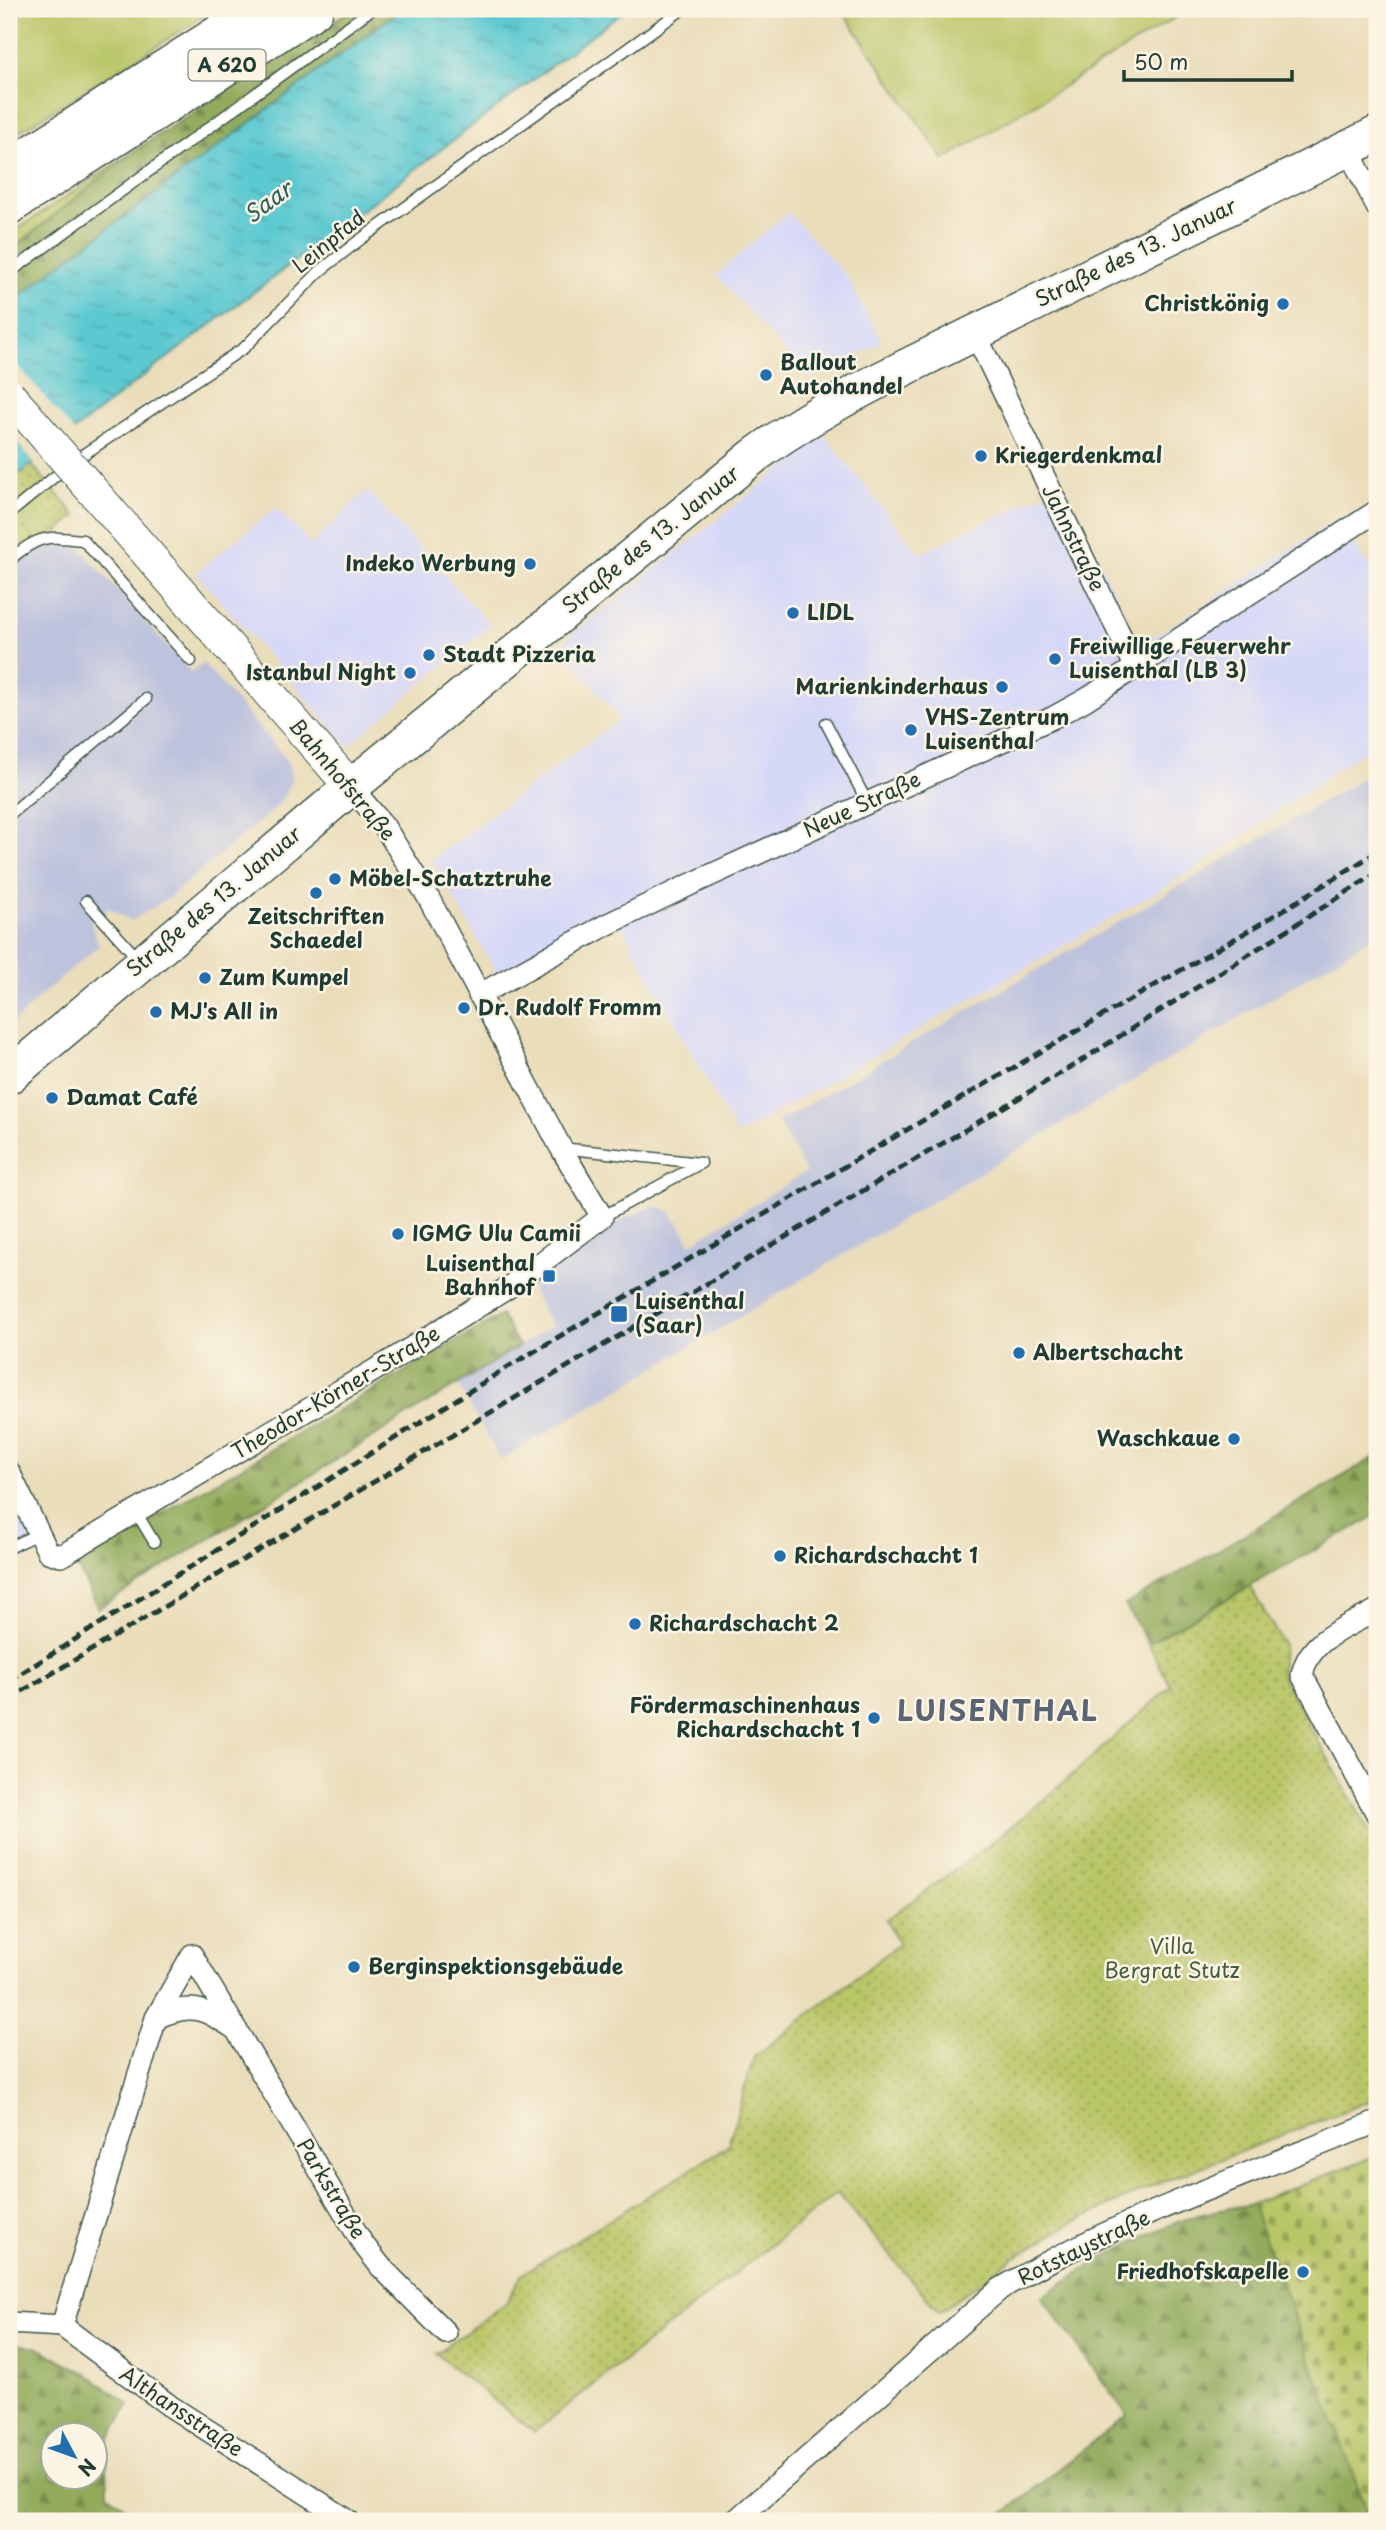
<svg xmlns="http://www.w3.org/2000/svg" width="1386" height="2530" viewBox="0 0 1386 2530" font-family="'Playpen Sans',sans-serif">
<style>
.built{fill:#d6d8f8}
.industrial{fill:#bec3dd}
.green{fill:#b9c668;stroke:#6c824e;stroke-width:2}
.forest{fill:url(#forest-firs);stroke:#587448;stroke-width:2;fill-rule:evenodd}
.cemetery{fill:url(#cemetery-stones);stroke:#6c824e;stroke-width:2}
.park{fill:url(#park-dots);stroke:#6c824e;stroke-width:2}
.water{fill:url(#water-ripples);stroke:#3e8382;stroke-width:2}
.pier{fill:#eaddba}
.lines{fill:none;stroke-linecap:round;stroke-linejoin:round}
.lane-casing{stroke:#3d5548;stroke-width:13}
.street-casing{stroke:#3d5548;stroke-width:24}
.secondary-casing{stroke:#3d5548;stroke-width:34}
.primary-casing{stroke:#3d5548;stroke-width:38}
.highway-casing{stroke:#3d5548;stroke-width:41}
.lane{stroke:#fff;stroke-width:10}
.street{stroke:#fff;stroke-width:21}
.secondary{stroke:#fff;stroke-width:32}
.primary{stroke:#fff;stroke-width:35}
.highway{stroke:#fff;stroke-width:38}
.rail{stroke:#1f3d34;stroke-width:5;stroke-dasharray:10 5;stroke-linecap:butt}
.secondary-bridge-casing{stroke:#3d5548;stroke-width:34;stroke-linecap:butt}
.secondary-bridge{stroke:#fff;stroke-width:32}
.poi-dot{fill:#1f6fb2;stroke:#fcf5e5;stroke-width:2.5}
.labels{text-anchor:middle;stroke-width:5;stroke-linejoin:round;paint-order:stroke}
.shield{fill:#fcf5e5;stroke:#617469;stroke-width:2}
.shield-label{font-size:19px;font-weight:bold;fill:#1f3d34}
.street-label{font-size:21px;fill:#1f3d34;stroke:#fcf5e5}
.poi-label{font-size:21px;font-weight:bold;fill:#1f3d34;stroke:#fcf5e5;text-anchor:start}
.park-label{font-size:21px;fill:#465f41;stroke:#fcf5e5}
.water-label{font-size:23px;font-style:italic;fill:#2e605b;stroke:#fcf5e5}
.district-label{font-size:28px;font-weight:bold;letter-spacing:2px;fill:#596474;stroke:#fcf5e5}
</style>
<defs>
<pattern id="forest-firs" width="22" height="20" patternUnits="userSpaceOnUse" patternTransform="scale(1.75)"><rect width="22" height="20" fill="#92ab5c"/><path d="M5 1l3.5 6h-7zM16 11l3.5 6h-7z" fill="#778c4d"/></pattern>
<pattern id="cemetery-stones" width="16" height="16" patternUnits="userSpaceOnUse" patternTransform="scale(1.75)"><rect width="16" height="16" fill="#b9c668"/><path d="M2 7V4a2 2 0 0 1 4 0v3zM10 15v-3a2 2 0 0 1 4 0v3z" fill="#96a256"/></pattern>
<pattern id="park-dots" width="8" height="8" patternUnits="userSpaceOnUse" patternTransform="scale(1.75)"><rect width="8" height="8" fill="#b9c668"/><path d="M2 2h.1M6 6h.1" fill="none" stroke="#96a256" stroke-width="1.8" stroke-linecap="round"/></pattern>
<pattern id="water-ripples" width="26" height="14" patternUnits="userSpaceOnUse" patternTransform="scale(1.75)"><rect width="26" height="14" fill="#5cc9d1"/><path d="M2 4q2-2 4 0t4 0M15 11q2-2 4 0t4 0" fill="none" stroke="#4ba4aa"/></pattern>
</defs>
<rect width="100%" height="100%" fill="#fcf5e5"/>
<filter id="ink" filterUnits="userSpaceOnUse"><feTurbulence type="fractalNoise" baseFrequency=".0143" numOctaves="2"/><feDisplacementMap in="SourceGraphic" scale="14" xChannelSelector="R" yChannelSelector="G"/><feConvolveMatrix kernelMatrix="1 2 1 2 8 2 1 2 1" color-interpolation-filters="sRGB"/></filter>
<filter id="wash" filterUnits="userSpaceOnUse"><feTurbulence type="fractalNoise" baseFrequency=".00686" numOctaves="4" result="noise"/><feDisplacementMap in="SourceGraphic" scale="28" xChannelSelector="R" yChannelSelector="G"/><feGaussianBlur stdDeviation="1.57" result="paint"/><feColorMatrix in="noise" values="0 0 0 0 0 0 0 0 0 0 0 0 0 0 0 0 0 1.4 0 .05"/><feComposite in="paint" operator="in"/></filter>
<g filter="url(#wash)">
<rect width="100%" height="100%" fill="#eaddba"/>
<path class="built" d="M788 212 847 277 882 342 809 379 716 275Z
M824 435 919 554 1063 485 1140 646 1338 519 1377 578V742L1187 874 737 1135 613 911 497 973 432 860 620 719 559 645Z
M367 490 490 625 348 746 196 573 275 508 312 544Z
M17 1512 36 1553 9 1567V1516Z"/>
<path class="industrial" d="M54 545 80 548 191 673 203 663 282 754 289 764 291 781 287 793 274 809 168 898 131 921 109 908 91 923 99 946 41 995 9 1027V572L33 554Z
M1377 770V935L501 1460 457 1383 552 1326 531 1289 540 1277 590 1239 626 1218 654 1206 669 1210 675 1220 678 1219 690 1244 806 1172 778 1122Z"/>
<path class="green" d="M9 9H216L9 138Z
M841 9H1189L944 160Z
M134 151 9 252V235Z"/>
<path class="forest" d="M352 9H402L54 269 9 306V252L134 151Z
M501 1315 519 1346 98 1608 76 1564Z
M1377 1456V1515L1148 1643 1125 1605Z
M1252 2204 1371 2521H994L1127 2415 1042 2297C1088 2265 1135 2237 1189 2218 1209 2211 1231 2208 1252 2204Z
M9 2343 36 2347 88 2374 129 2404 106 2445 108 2493 140 2521H9ZM52 2436H94V2478H52Z"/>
<path class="cemetery" d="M1377 2155V2521H1371L1252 2204Z"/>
<path class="park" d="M31 464 76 516 9 572V482Z
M1250 1587 1283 1644 1281 1675 1377 1845V2098L1148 2188 1072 2223 1012 2259 939 2312 837 2193 534 2432 436 2354 506 2303 522 2274 728 2146 754 2057 899 1944 886 1920 989 1845 1061 1785 1171 1686 1148 1643Z"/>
<path class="water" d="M402 9H626L141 378 9 482V306L54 269Z"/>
<path class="pier" d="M9 355 76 434 36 465 9 434Z"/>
</g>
<g filter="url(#ink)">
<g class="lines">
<defs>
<path id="lane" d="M9 273 372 9
M9 514 75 460 244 348 320 271 361 239 683 9
M9 560C40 535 45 536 83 540L191 661
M826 723 867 802
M9 815 146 699
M86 901 140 961
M561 1148 701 1163
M602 1217 701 1163
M136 1512 154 1542
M9 1548 39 1533"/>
<path id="street" d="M1348 149 1377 207
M975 333 1136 668
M479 995 606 925 685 887 1052 718 1085 700 1377 511
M9 1472 48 1552 61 1556 395 1358 509 1287 602 1217 561 1148 428 897 384 826 351 787
M1377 1610C1348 1627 1309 1638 1302 1675L1377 1814
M156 2018C191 2002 202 2008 234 2028
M9 2323 62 2326 170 2406 349 2521
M62 2326 156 2018 192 1955 363 2244 381 2267 446 2333
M735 2521 1000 2289C1117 2219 1251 2173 1377 2122"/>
<path id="secondary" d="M160 568 351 787"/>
<path id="primary" d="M9 1076 351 787 754 456C796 425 840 400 886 377L1377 134"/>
<path id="highway" d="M9 169 259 9
M9 205 314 9"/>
</defs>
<use href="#lane" class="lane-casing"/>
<use href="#street" class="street-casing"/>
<use href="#secondary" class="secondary-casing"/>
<use href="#primary" class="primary-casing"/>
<use href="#highway" class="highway-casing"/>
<use href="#lane" class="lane"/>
<use href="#street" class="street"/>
<use href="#secondary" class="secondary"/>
<use href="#primary" class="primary"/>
<use href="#highway" class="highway"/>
<path class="rail" d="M9 1681 508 1367 874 1149 1262 923 1377 852
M9 1699 1076 1064 1377 873"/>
<defs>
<path id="secondary-bridge" d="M9 395 160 568"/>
</defs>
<use href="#secondary-bridge" class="secondary-bridge-casing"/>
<use href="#secondary-bridge" class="secondary-bridge"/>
</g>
</g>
<g class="poi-dot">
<circle cx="1283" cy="304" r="7"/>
<circle cx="766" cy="375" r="7"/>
<circle cx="981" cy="456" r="7"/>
<circle cx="530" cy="564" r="7"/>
<circle cx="793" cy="613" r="7"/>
<circle cx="429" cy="655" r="7"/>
<circle cx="1055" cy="659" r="7"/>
<circle cx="410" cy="673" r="7"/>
<circle cx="1002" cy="687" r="7"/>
<circle cx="911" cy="730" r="7"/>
<circle cx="335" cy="879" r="7"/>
<circle cx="316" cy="893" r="7"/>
<circle cx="205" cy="978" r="7"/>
<circle cx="464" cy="1008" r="7"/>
<circle cx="156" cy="1012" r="7"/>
<circle cx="52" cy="1098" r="7"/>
<circle cx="398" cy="1234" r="7"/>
<rect x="542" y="1269" width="14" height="14" rx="3.5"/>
<rect x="610" y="1305" width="18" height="18" rx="3.5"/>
<circle cx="1019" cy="1353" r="7"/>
<circle cx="1234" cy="1439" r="7"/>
<circle cx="780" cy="1556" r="7"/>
<circle cx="635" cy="1624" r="7"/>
<circle cx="874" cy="1718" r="7"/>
<circle cx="354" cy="1967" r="7"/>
<circle cx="1303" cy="2272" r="7"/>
</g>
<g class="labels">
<rect class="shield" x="188.5" y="49.5" width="77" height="31" rx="5"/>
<g class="shield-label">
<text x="227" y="72">A 620</text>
</g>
<g class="street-label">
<text transform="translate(329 242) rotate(-39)" y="7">Leinpfad</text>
<text transform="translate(1136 253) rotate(-26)" y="7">Straße des 13. Januar</text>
<text transform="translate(1073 538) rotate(64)" y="7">Jahnstraße</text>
<text transform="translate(651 540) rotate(-39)" y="7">Straße des 13. Januar</text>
<text transform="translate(342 780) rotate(50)" y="7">Bahnhofstraße</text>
<text transform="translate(862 805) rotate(-25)" y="7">Neue Straße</text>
<text transform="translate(214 902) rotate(-40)" y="7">Straße des 13. Januar</text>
<text transform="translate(336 1393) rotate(-31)" y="7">Theodor-Körner-Straße</text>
<text transform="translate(331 2189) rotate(59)" y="7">Parkstraße</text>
<text transform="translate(1084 2248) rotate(-26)" y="7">Rotstaystraße</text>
<text transform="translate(181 2412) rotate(34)" y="7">Althansstraße</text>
</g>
<g class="poi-label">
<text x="1269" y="311" text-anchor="end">Christkönig</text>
<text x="780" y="370">Ballout<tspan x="780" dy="24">Autohandel</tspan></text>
<text x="995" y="463">Kriegerdenkmal</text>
<text x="516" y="571" text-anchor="end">Indeko Werbung</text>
<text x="807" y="620">LIDL</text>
<text x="1069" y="654">Freiwillige Feuerwehr<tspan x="1069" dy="24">Luisenthal (LB 3)</tspan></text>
<text x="443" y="662">Stadt Pizzeria</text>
<text x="396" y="680" text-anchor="end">Istanbul Night</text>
<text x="988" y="694" text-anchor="end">Marienkinderhaus</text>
<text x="925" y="725">VHS-Zentrum<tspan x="925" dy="24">Luisenthal</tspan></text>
<text x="349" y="886">Möbel-Schatztruhe</text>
<text x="316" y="924" text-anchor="middle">Zeitschriften<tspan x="316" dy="24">Schaedel</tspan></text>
<text x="219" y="985">Zum Kumpel</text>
<text x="478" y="1015">Dr. Rudolf Fromm</text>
<text x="170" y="1019">MJ's All in</text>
<text x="66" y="1105">Damat Café</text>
<text x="412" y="1241">IGMG Ulu Camii</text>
<text x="535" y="1271" text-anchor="end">Luisenthal<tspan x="535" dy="24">Bahnhof</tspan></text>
<text x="635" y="1309">Luisenthal<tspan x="635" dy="24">(Saar)</tspan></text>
<text x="1033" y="1360">Albertschacht</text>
<text x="1220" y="1446" text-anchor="end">Waschkaue</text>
<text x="794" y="1563">Richardschacht 1</text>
<text x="649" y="1631">Richardschacht 2</text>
<text x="860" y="1713" text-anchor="end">Fördermaschinenhaus<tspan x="860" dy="24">Richardschacht 1</tspan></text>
<text x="368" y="1974">Berginspektionsgebäude</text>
<text x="1289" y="2279" text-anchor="end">Friedhofskapelle</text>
</g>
<g class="park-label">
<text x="1172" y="1954">Villa<tspan x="1172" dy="24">Bergrat Stutz</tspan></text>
</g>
<g class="water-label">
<text transform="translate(268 202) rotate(-37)" y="8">Saar</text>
</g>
<g class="district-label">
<text x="998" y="1721">LUISENTHAL</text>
</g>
</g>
<rect width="1386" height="2530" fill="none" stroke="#fcf5e5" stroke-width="35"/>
<g transform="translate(74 2456) rotate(131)"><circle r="33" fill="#fcf5e5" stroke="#a4ab9e" stroke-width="2"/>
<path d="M0-5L12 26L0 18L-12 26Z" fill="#1f6fb2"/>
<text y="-10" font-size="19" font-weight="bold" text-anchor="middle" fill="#1f3d34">N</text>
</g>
<path d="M1124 70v10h168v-10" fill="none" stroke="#1f3d34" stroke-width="3.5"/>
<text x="1134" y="70" font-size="21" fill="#1f3d34" stroke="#fcf5e5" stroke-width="5" paint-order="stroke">50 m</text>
</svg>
